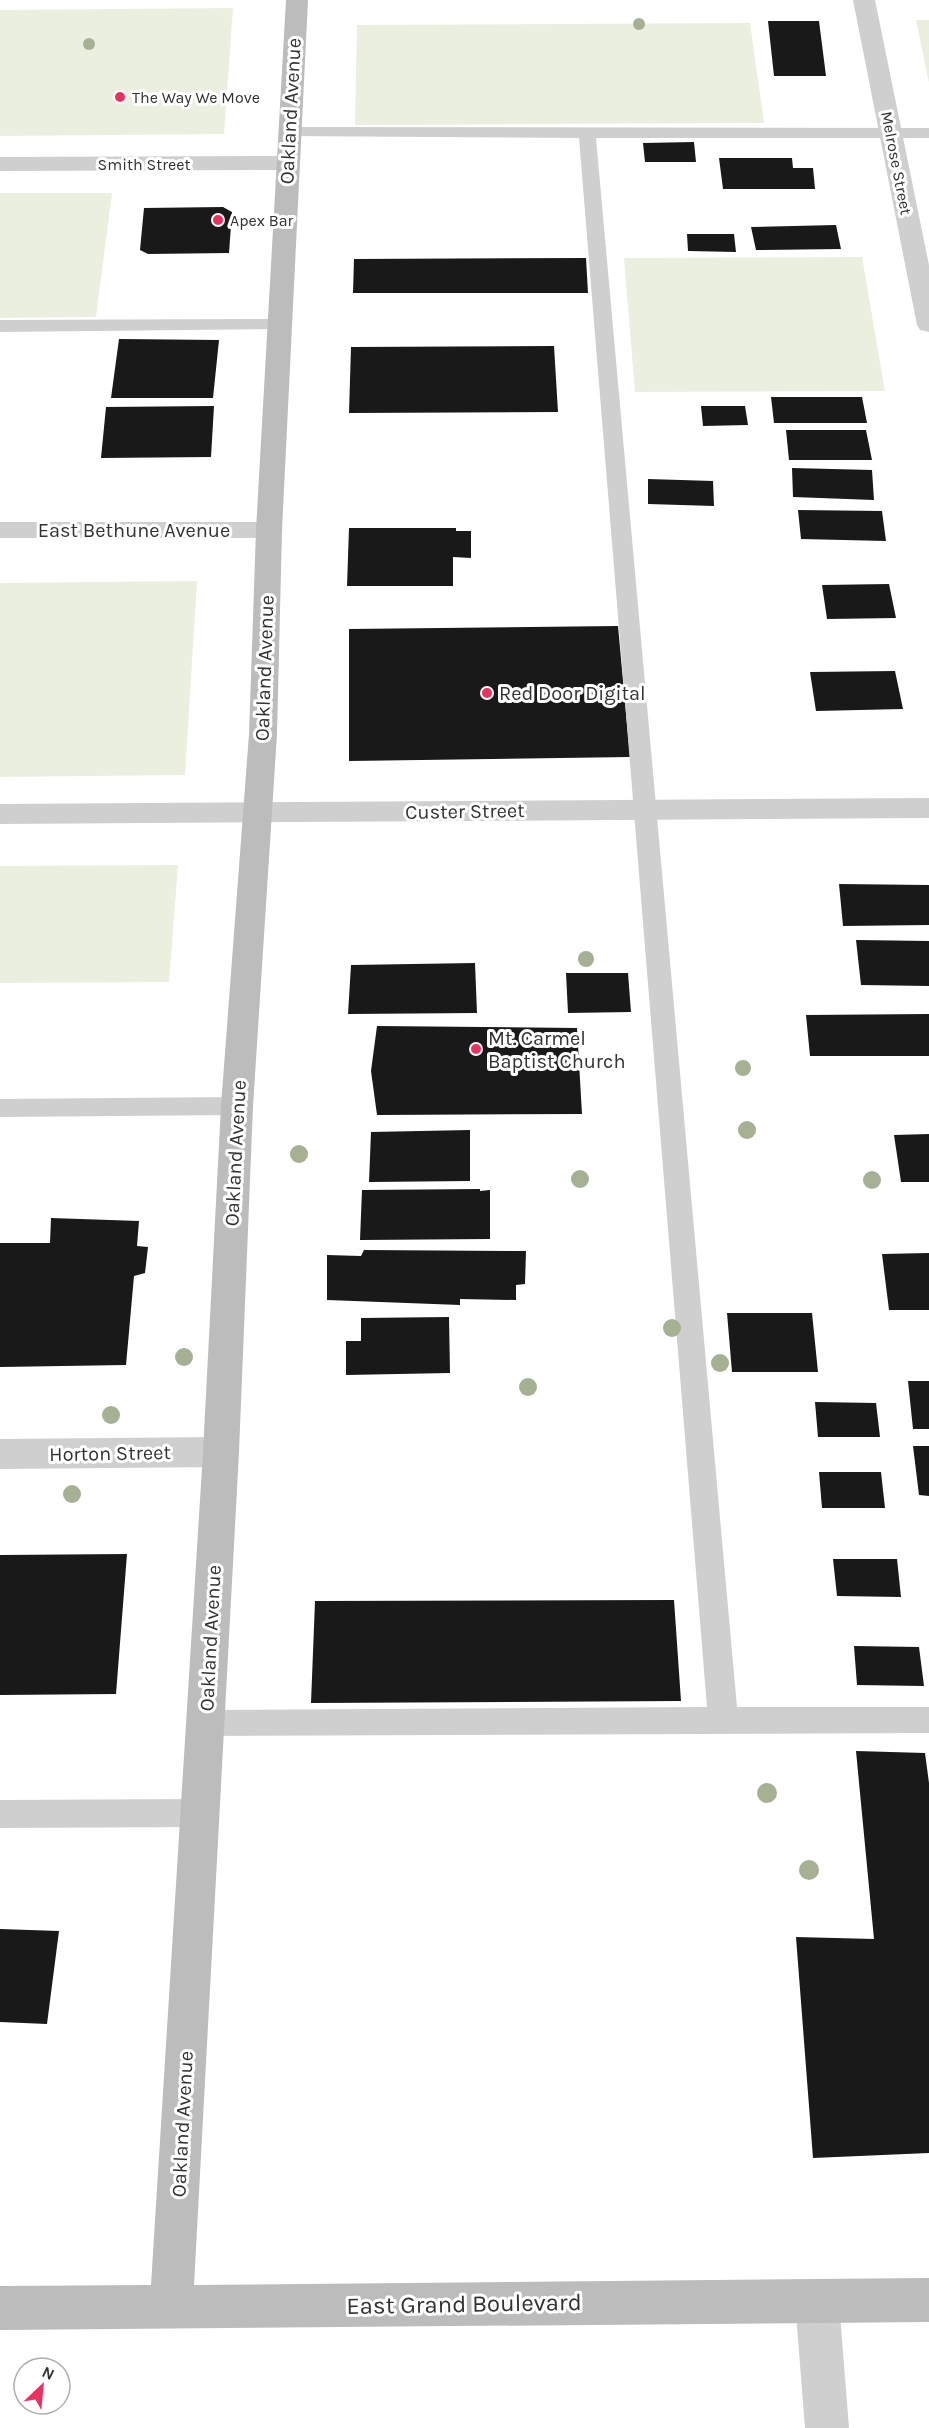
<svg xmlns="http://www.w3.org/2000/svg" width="929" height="2428" viewBox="0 0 929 2428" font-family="Karla,sans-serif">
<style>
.green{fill:#ebefe0}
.building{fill:#191919}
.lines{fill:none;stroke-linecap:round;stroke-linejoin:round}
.lane{fill:#cfcfcf;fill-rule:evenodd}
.street{fill:#cfcfcf;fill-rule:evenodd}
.secondary{fill:#bcbcbc;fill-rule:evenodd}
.tree{fill:#a6b194}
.poi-dot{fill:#ec3160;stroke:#fff;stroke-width:2}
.labels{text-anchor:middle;stroke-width:6;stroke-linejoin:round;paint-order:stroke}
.far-poi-label{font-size:16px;fill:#323232;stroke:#fff;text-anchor:start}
.far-street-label{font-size:16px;fill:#323232;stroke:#fff}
.street-label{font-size:20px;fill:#323232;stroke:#fff}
.poi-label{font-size:20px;fill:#323232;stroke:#fff;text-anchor:start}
.near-street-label{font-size:24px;fill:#323232;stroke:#fff}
</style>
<rect width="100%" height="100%" fill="#fff"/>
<path class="green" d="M233 8 224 134 0 136V10Z
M916 20H929V83Z
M750 23 764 123 355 125 357 25Z
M0 193H112L96 317 0 318Z
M862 257 885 391 635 392 624 258Z
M197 581 185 775 0 777V583Z
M178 865 169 982 0 983V866Z"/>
<path class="building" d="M768 21H819L826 76H774Z
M694 142 696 162H645L643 143Z
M719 158H792L793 168H813L815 189H723Z
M223 207 232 212 229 253 148 254 140 250 144 208Z
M836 225 841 249 756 250 751 227Z
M687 234H734L736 252 688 251Z
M586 258 588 293H353L354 259Z
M119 339 219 340 213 398H111Z
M554 346 558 412 349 413 351 347Z
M771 397H862L867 423H774Z
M214 406 211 457 101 458 106 407Z
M701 406H745L748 425 703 426Z
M786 430H866L872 460H789Z
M792 468 872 470 874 500 793 497Z
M648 479 713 481 714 506 648 504Z
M798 510 882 511 886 541 801 539Z
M349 528H456V531H471V558L453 557V586H347Z
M889 584 896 618 827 619 822 585Z
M618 626 630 757 349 761V629Z
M895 671 903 709 816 711 810 672Z
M839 884 929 885V925L843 926Z
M856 940 929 941V986L861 985Z
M475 963 477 1013 348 1014 351 965Z
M566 973H628L631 1012 568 1013Z
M929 1014V1056H810L806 1015Z
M377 1026 577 1028 582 1114 377 1115 371 1071Z
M470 1130V1181L369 1182 371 1132Z
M929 1134V1182H901L894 1135Z
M480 1189V1191L490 1190V1239L360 1240 362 1190Z
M51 1218 139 1221 137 1246 148 1247 145 1273 134 1276 126 1365 0 1367V1243H50Z
M364 1250 526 1251 525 1284 516 1285V1300L460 1299V1305L327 1300V1255L361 1256Z
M929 1253V1310H889L882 1254Z
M727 1313H812L818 1372H732Z
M449 1317 450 1373 346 1375V1341H361V1318Z
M908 1381H929V1429H913Z
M815 1402 876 1403 880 1437H818Z
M913 1446H929V1496L919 1495Z
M819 1472H881L885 1508H822Z
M127 1554 116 1694 0 1695V1555Z
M833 1559H897L901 1597 837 1596Z
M674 1600 681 1701 311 1703 315 1601Z
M854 1646 919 1647 924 1686 857 1685Z
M856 1751 925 1753 929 1783V2153L813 2158 796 1937 874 1939Z
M0 1929 59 1931 47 2024 0 2022Z"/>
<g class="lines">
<path class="lane" d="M289 127 929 128V138H596L737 1707H929V1733L205 1736 195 1732 190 1723 195 1714 205 1710 707 1707 579 138 283 136 280 132 283 128Z
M279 319 286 321 288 325 286 329 0 332V320Z
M237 1097 246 1099 249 1106 246 1113 237 1115 0 1117V1099Z
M200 1799 211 1803 215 1813 211 1823 200 1827 0 1828V1800Z"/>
<path class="street" d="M853 0H875L929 265V332L920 330 917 325Z
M287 156 295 158 299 163 295 168 287 170 0 171V157Z
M0 522H269L278 524 282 530 278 536 269 538H0Z
M929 798V818L0 824V804Z
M221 1437 233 1442 239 1452 233 1462 221 1467 0 1469V1439Z
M817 2279 832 2286 839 2301 849 2428H805L795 2301 802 2286Z"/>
<path class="secondary" d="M286 0H308L282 530 277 734 253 1106 239 1452 194 2285 929 2278V2322L0 2330V2286L151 2285 203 1452 221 1106 249 734 256 530Z"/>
</g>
<g class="tree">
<circle cx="639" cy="24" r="6"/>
<circle cx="89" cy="44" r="6"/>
<circle cx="586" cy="959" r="8"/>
<circle cx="743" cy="1068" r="8"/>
<circle cx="747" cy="1130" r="9"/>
<circle cx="299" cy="1154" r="9"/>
<circle cx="580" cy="1179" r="9"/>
<circle cx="872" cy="1180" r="9"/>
<circle cx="672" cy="1328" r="9"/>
<circle cx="184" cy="1357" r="9"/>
<circle cx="720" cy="1363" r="9"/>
<circle cx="528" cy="1387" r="9"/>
<circle cx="111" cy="1415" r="9"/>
<circle cx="72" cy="1494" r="9"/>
<circle cx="767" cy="1793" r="10"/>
<circle cx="809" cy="1870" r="10"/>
</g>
<g class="poi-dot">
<circle cx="120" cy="97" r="6"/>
<circle cx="218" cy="220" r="6"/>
<circle cx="487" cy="693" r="6"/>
<circle cx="476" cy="1049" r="6"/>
</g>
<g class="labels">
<g class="far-poi-label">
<text x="132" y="103">The Way We Move</text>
<text x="230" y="226">Apex Bar</text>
</g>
<g class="far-street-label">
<text transform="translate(897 163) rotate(79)" y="6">Melrose Street</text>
<text x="144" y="170">Smith Street</text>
</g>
<g class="street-label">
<text transform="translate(290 111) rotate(-87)" y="7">Oakland Avenue</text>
<text x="134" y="537">East Bethune Avenue</text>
<text transform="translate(264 668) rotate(-88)" y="7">Oakland Avenue</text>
<text transform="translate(465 811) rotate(-1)" y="7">Custer Street</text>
<text transform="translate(235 1153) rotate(-87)" y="7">Oakland Avenue</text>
<text transform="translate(110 1453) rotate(-1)" y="7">Horton Street</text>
<text transform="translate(210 1638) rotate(-87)" y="7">Oakland Avenue</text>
<text transform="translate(182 2124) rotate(-87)" y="7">Oakland Avenue</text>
</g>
<g class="poi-label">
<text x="499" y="700">Red Door Digital</text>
<text x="488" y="1045">Mt. Carmel<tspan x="488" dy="23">Baptist Church</tspan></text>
</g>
<g class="near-street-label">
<text transform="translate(464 2304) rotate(-1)" y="8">East Grand Boulevard</text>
</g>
</g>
<g transform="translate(42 2386) rotate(26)"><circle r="28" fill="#ffffff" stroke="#adadad" stroke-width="1.5"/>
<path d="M0-4.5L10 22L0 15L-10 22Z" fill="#ec3160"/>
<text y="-9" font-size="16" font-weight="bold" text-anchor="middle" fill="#323232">N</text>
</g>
</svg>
